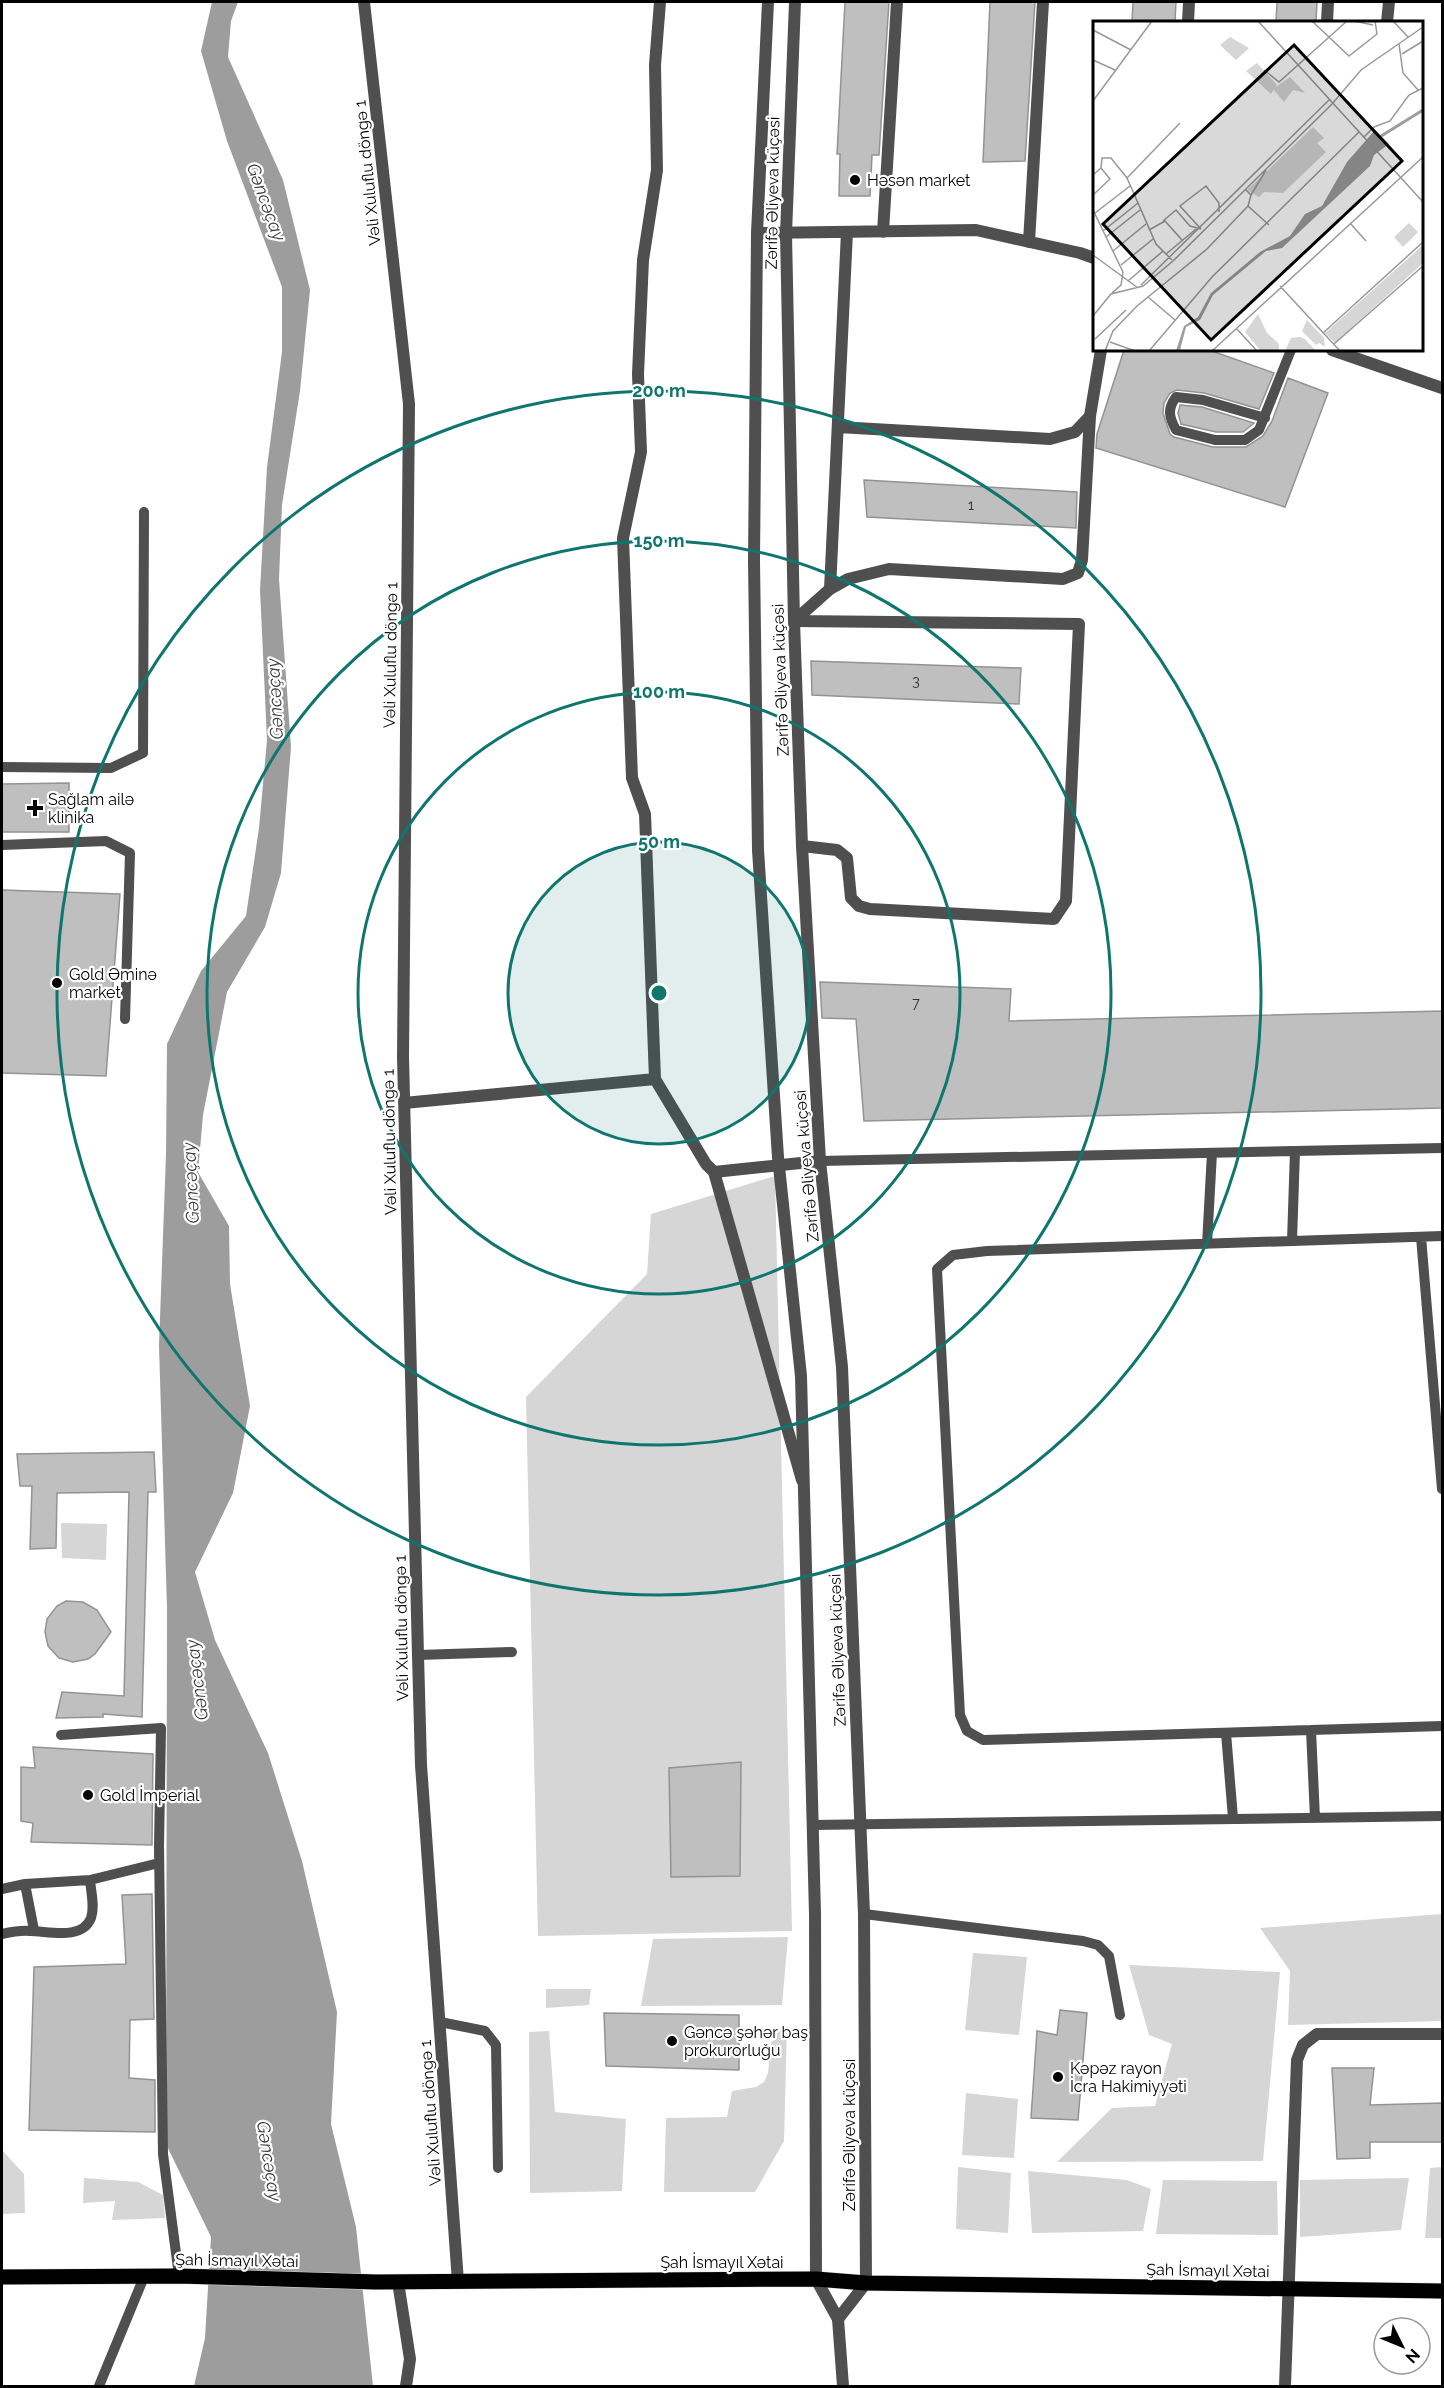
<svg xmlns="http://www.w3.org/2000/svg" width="1444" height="2388" viewBox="0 0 1444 2388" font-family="Raleway,sans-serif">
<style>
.green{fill:#d6d6d6}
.water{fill:#9d9d9d}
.building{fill:#bfbfbf;stroke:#939393;stroke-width:1.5}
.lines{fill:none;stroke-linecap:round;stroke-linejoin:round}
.primary-casing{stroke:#dbdbdb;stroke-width:16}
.service{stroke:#4f4f4f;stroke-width:10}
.minor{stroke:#4f4f4f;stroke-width:12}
.tertiary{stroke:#4f4f4f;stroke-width:12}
.primary{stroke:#000;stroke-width:15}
.ring{fill:none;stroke:#0f766e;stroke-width:3}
.poi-dot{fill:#000;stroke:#fff;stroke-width:2}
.labels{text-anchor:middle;stroke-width:4.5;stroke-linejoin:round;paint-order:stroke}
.number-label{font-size:14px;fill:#303030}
.street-label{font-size:16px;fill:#000;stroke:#fff}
.poi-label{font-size:16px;fill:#000;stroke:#fff;text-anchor:start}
.water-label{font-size:18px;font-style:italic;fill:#3e3e3e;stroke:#fff}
.inset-river{fill:none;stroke:#9d9d9d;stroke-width:3}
.inset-road{fill:none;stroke:#999;stroke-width:1.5}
.view{fill:#000;fill-opacity:0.15;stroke:#000;stroke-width:3}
.inset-edge{fill:none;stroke:#000;stroke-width:3}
.centre{fill:#0f766e;stroke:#fff;stroke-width:3}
.ring-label{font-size:18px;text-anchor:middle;font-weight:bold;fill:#0f766e;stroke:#fff;stroke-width:4.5;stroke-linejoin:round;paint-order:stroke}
</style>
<rect width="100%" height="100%" fill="#fff"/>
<path class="green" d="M775 1176 792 1931 538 1936 526 1397 647 1274 651 1214Z
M61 1523 107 1524 106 1560 62 1558Z
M1442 1914V2021L1288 2025 1290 1971 1260 1928Z
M788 1937 782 2005 641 2006 653 1939Z
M973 1953 1027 1957 1019 2035 965 2030Z
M1129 1965 1280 1972 1263 2161 1057 2162 1112 2108 1155 2106 1172 2044 1149 2035Z
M546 1989H591L589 2005 546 2008Z
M782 2027 787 2028 784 2141 755 2192H664L666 2118 727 2117 732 2091 756 2087 764 2082 768 2073 771 2043Z
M549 2031 555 2112 626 2119 622 2191 530 2193 529 2032Z
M966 2093 1018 2099 1014 2158 962 2155Z
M2 2150 24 2174 25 2213 2 2214Z
M958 2167 1011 2173 1008 2233 956 2229Z
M1442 2167V2238H1425L1430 2168Z
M1028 2171 1127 2180 1151 2189 1143 2231 1032 2233Z
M84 2178 138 2182 163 2195 165 2218 112 2220 115 2201 83 2203Z
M1409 2178 1401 2230 1300 2237V2180Z
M1163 2180 1277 2181 1278 2235 1156 2234Z"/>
<path class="water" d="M212 2H238L231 21 228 57 283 180 310 290 300 391 282 505 279 579 291 747 281 873 265 927 227 992 203 1115 198 1172 229 1226 230 1284 250 1406 233 1493 195 1572 215 1640 268 1753 302 1861 337 2012 331 2124 356 2227 373 2386H194L205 2338 211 2237 166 2144 167 1608 159 1346 166 1154 167 1044 201 971 246 916 259 828 267 740 260 590 267 467 282 352V287L227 141 201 51Z"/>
<path class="building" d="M845 2H889L879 155H872L870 196H839L840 154H837Z
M990 2H1035L1025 161 983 162Z
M1133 2H1176L1175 22H1132Z
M1277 2H1317L1316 22H1276Z
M1124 350H1209L1274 373 1259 409 1204 393 1177 390 1170 393 1164 403 1163 413 1170 434 1174 437 1213 447H1246L1263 436 1272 421 1288 378 1328 393 1285 507 1096 448 1097 434Z
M1180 405 1202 407 1254 423 1243 432H1216L1181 424 1178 413Z
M864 480 1077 492 1076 528 867 517Z
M811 661 1021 668 1019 704 812 695Z
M69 783V832H2V784Z
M2 890 120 894 106 1076 2 1073Z
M820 982 1011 989 1009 1021 1443 1011V1108L864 1121 856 1019 822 1018Z
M154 1452 156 1492H148L142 1717 103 1714V1717L56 1718 62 1692 124 1696 129 1492 57 1493 56 1548 30 1549 32 1486H20L17 1454Z
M66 1601 83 1602 97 1610 111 1632 95 1654 88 1659 73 1662 59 1658 48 1646 45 1632 47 1619 57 1606Z
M33 1747 153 1754 152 1845 31 1842 33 1823 21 1821V1767L35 1768Z
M741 1762 740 1876 671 1877 669 1768Z
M152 1894 154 2019 130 2020 129 2078 155 2080V2132L29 2130 34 1967 126 1964 122 1895Z
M1060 2010 1087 2013 1078 2120 1031 2118 1037 2031 1057 2035Z
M604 2013 739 2015V2070L606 2066Z
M1332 2068H1374L1370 2105 1443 2103V2142H1370V2158L1337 2159Z"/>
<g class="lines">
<defs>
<path id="primary" d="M2 2277 179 2276 376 2282 816 2279 866 2283 1442 2291"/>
</defs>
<use href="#primary" class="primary-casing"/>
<path class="service" d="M1265 418 1203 400 1176 397C1167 409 1169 417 1176 430L1215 440H1245L1259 430 1291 350
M2 767 111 768 143 753 144 512
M2 845 106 841 130 853 125 1019
M820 1161 1442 1148
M1442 1236 987 1251 953 1255 937 1269 960 1715 967 1731 983 1740 1442 1726
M1421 1237 1442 1489
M1292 1241 1295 1151
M1207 1244 1212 1153
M418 1655 512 1652
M1311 1730 1315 1818
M1226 1733 1233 1818
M61 1735 161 1728 159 1846 163 2154 179 2276
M813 1825 1442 1816
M25 1884 34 1930
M2 1889 25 1884 90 1880 159 1863
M864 1914 1083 1941 1098 1945 1109 1956 1120 2015
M2 1934C11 1932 20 1930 30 1931 48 1931 82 1941 91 1918 95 1907 91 1892 90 1880
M440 2022 485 2031 496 2045 498 2168
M99 2386 144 2277"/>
<path class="minor" d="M364 2 409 404 403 1057 418 1655 421 1765 458 2282
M1188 22 1189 2
M1327 22 1328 2
M1387 22 1389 2
M883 232 897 2
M757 233 976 230 1080 253 1094 258
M1029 242 1043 2
M1332 350 1442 388
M838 427 1050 439 1075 432 1090 416 1101 350
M830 589 847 232
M794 621 1079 624 1066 901 1054 919 870 909 859 906 851 898 847 858 837 850 802 846
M794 621 830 589 848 579 889 569 1063 579 1078 573 1082 560 1090 416
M655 1079 645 814 632 778 623 538 641 452 638 374 643 260 657 170 655 65 660 2
M404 1103 655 1079 706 1164 714 1172 820 1161
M714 1172 802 1480
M398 2282 410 2359 406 2386
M838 2319 843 2386
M1285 2386 1297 2060 1303 2045 1317 2034H1442"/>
<path class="tertiary" d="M768 2 757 233 754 561 758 850 778 1157 801 1376 815 1914 816 2279 838 2319 866 2283 864 1914 842 1367 820 1161 802 846 794 621 786 234 795 2"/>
<use href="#primary" class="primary"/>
</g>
<circle cx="659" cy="993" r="151" fill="#0f766e" fill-opacity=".12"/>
<g class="ring">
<circle cx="659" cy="993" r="151"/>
<circle cx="659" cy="993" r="301"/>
<circle cx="659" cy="993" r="452"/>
<circle cx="659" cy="993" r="602"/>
</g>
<g class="poi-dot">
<circle cx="855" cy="180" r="6"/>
<path d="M32 799h6v6h6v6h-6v6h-6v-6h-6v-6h6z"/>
<circle cx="57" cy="983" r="6"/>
<circle cx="88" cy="1795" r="6"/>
<circle cx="672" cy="2041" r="6"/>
<circle cx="1058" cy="2077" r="6"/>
</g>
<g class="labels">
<g class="number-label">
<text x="971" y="510">1</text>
<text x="916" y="686">3</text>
<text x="916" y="1008">7</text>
</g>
<g class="street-label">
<text transform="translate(367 173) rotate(-96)" y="6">Vəli Xuluflu döngə 1</text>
<text transform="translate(772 193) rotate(-89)" y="6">Zərifə Əliyeva küçəsi</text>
<text transform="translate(390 655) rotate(-89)" y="6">Vəli Xuluflu döngə 1</text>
<text transform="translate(780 680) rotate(-92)" y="6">Zərifə Əliyeva küçəsi</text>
<text transform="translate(389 1142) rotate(-91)" y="6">Vəli Xuluflu döngə 1</text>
<text transform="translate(806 1166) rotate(-95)" y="6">Zərifə Əliyeva küçəsi</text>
<text transform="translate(401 1628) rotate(-91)" y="6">Vəli Xuluflu döngə 1</text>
<text transform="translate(837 1650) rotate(-92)" y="6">Zərifə Əliyeva küçəsi</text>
<text transform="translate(430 2113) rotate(-94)" y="6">Vəli Xuluflu döngə 1</text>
<text transform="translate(849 2135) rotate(-90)" y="6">Zərifə Əliyeva küçəsi</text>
<text transform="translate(237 2260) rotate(1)" y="6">Şah İsmayıl Xətai</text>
<text x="722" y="2268">Şah İsmayıl Xətai</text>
<text transform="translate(1208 2270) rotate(1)" y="6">Şah İsmayıl Xətai</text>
</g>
<g class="poi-label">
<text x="867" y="186">Həsən market</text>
<text x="48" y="805">Sağlam ailə<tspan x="48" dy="18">klinika</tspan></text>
<text x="69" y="980">Gold Əminə<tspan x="69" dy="18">market</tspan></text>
<text x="100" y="1801">Gold İmperial</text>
<text x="684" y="2038">Gəncə şəhər baş<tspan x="684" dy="18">prokurorluğu</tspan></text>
<text x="1070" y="2074">Kəpəz rayon<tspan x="1070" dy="18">İcra Hakimiyyəti</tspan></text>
</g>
<g class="water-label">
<text transform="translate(266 202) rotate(70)" y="6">Gəncəçay</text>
<text transform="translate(275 699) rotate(-93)" y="6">Gəncəçay</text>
<text transform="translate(191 1183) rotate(-93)" y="6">Gəncəçay</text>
<text transform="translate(197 1680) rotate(-97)" y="6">Gəncəçay</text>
<text transform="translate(269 2161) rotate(81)" y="6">Gəncəçay</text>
</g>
</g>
<g transform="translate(1093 21)">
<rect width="330" height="330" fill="#fff"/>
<path d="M137 16 156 27 143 39 127 24ZM164 42 184 64 178 73 153 50ZM197 56 212 72 200 69 191 81 180 68ZM220 106 231 117 224 122 233 131 190 172 171 171 166 176 154 169ZM316 202 325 211 310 226 301 216ZM330 224V242L242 322 232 312ZM165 293 174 312 186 323V330H168L152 311ZM214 299 231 317 232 326 226 322 223 324 209 310ZM207 316 212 318 223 330H192L198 317Z" fill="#d6d6d6"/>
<path d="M282 109 296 123 281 134 277 145 189 227 173 230 120 274 107 299 93 306 87 329 83 330 91 305 105 296 118 272 167 231 197 215 212 193 229 185 254 141Z" fill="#9d9d9d"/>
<path class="inset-river" d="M285 117 330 89"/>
<path class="inset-road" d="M165 0 330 181M219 0 256 35 284 13 282 0M261 0 280 4M300 0 315 16M0 9 38 29M306 23 310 52 325 69M309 33 330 20M0 39 22 49M171 49 186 61 254 0M0 80 59 0M271 116 281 106 297 100 316 74 330 67M0 154 8 147 9 137H18L34 157 63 223 79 239M34 157 87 102M152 168 158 174 155 185 176 204M0 174 17 158 8 147M158 174 173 149M0 189 30 251 28 264 19 272M2 192 37 165M70 200 83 189 97 205 108 208M257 202 273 220M108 208 87 185 113 165 126 182V191M56 209 72 200 89 219M10 210 45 182M13 216 47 189M20 230 53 203M73 233 103 208M0 234 45 267M28 244 60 218M35 260 70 230M48 264 237 78M187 265 247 330M55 276 82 299M0 295 18 273 50 265 80 240 239 83 268 49 330 6M143 307 164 330M230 312 330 221M2 318 33 289M17 321 42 330M241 323 330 245M12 330 20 310 44 285 114 228 155 185M56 330 119 256 266 111M119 330 330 136"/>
<path class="view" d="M201 24 309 140 118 319 10 203Z"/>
<rect width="330" height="330" class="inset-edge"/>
</g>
<circle cx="659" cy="993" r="9" class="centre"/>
<g class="ring-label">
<text x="659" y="397">200 m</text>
<text x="659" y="547">150 m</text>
<text x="659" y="698">100 m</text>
<text x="659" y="848">50 m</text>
</g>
<rect width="1444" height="2388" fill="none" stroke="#000000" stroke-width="6"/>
<g transform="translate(1402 2346) rotate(133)"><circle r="28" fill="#ffffff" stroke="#999999" stroke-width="1.5"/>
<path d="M0-4.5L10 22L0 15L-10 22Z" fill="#000000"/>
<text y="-9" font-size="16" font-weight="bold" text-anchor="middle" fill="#000000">N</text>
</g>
</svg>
